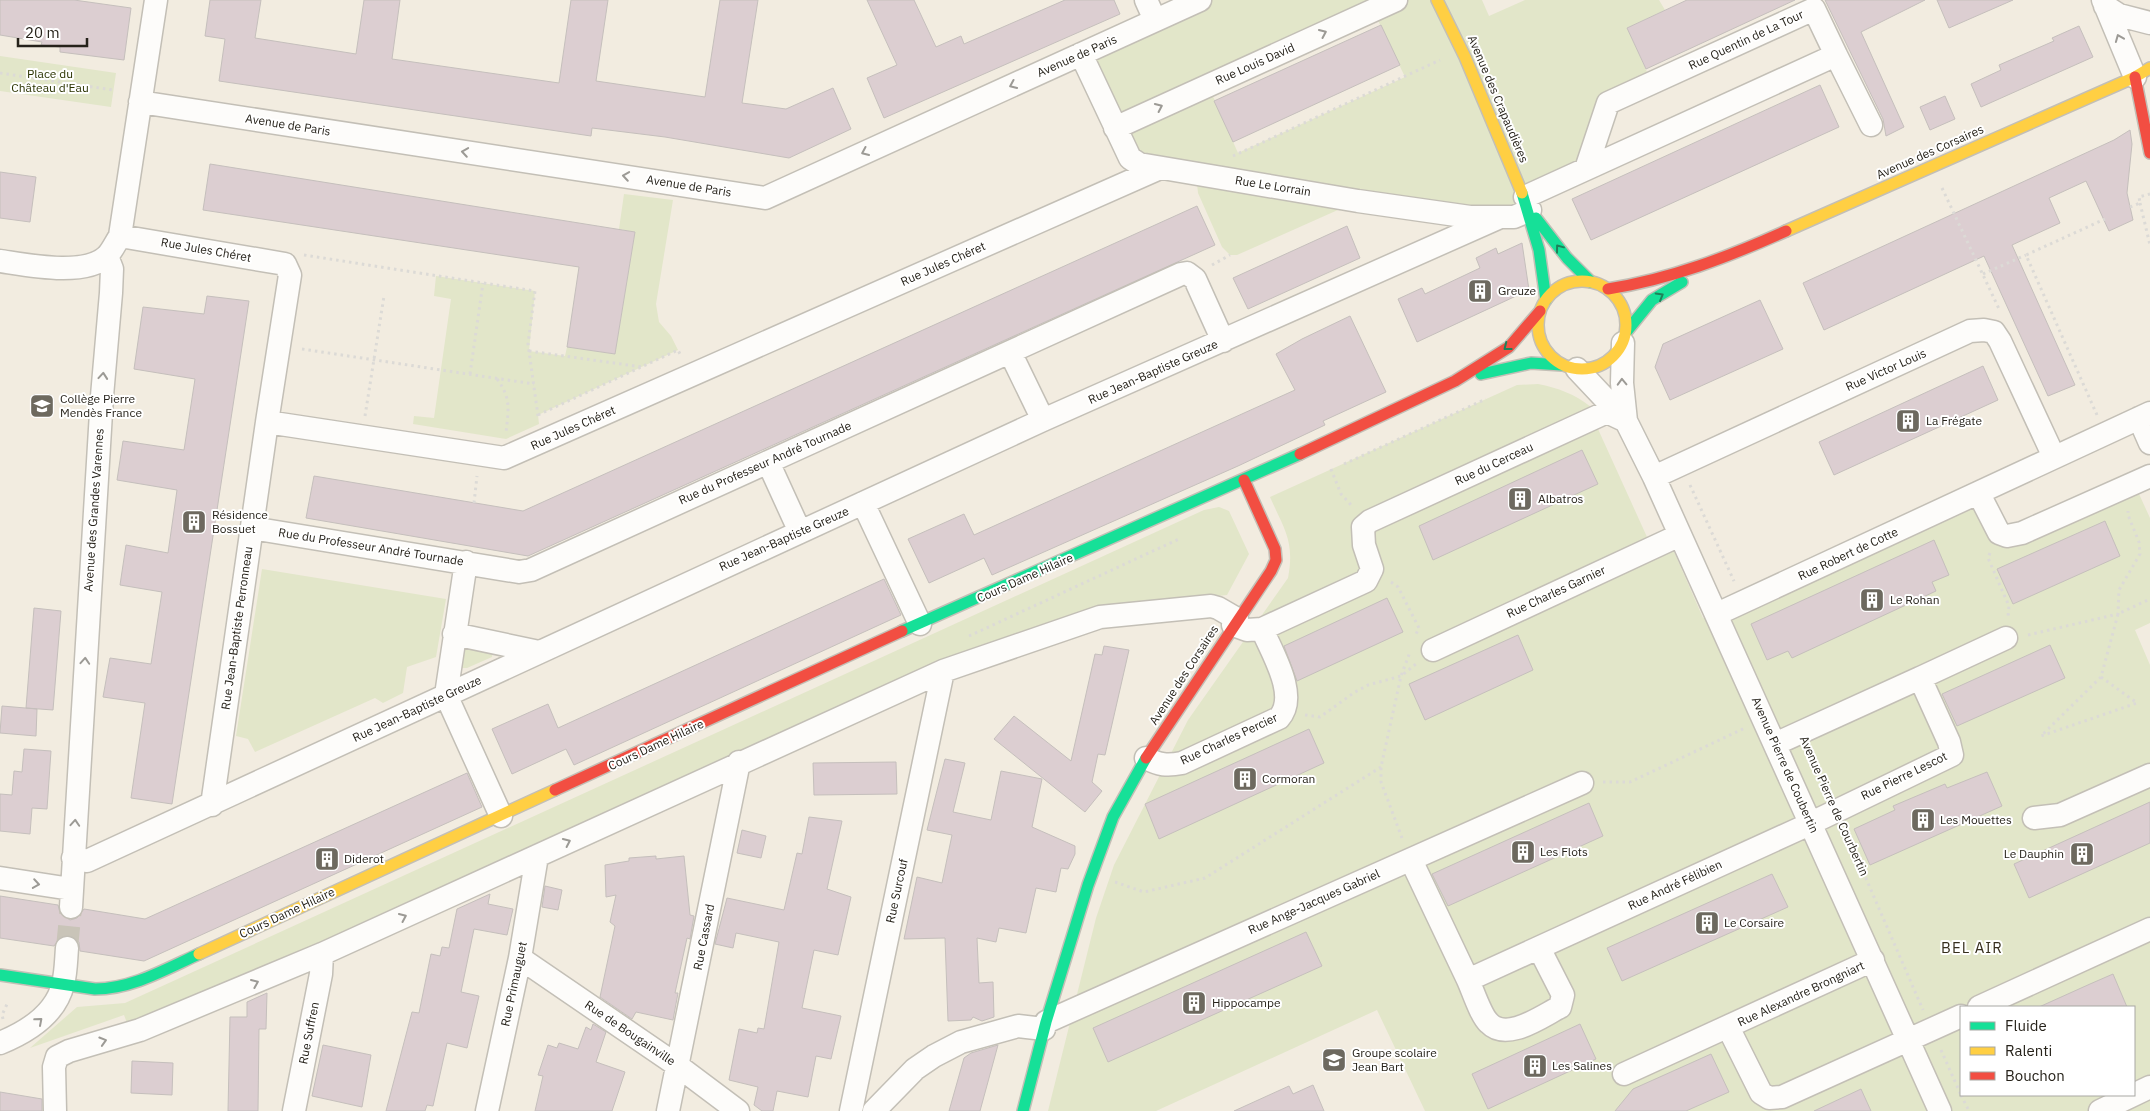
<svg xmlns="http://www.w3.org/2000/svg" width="2150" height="1111" viewBox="0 0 2150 1111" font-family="'IBM Plex Sans',sans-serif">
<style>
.green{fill:#e2e6c9;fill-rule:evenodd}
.building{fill:#dcced1;stroke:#c5bfbc}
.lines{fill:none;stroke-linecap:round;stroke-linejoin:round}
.street-tunnel{stroke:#c9c4b8;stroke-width:22;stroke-dasharray:22 11;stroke-linecap:butt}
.street-casing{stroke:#c3bfb6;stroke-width:25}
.fast-casing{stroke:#c3bfb6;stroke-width:14}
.slow-casing{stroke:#c3bfb6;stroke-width:14}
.jam-casing{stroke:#c3bfb6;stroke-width:14}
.path{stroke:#dcdad6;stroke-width:3;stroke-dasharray:2.5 4;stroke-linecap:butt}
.street{stroke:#fdfcfa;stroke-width:22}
.fast{stroke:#16e098;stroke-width:11}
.slow{stroke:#ffcf43;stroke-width:11}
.jam{stroke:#f24e42;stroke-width:11}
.oneway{stroke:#9c9a95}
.oneway2{stroke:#1e8159}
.labels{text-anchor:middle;stroke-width:4;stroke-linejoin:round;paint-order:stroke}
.street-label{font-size:12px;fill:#26221a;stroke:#fff}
.park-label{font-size:12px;fill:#2a3300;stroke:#fff}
.poi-label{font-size:12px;fill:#26221a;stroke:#fff;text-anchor:start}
.quarter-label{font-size:15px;letter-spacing:1px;fill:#362e1d;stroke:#fff}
</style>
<rect width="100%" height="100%" fill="#f2ece0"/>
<path class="green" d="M1200 0H1482L1489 16 1525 0H1659L1665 10 1627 28 1652 83 1608 103 1586 169 1525 197 1530 210 1358 201 1237 255H1230L1222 247 1198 193 1196 174 1139 164 1081 54ZM1373 10 1405 77 1238 153 1208 85Z
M0 56 116 73 111 107 0 91Z
M624 194 673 200 656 304 659 322 671 336 678 350 538 415 539 424 506 439 413 424 414 416 434 418 451 299 434 296 436 276 535 291 529 351 565 356 567 347 615 354 635 232 619 229Z
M1538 384C1558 388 1575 394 1591 407L1593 418 1652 548 1669 540 1703 618 1725 610 1979 494 1999 533 2134 483 2150 518V623L2135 630 2150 665V1111H1425L1377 1010 1156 1111H1048L1096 918 1114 865 1188 720 1288 578C1295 541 1284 529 1270 497L1517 385ZM1961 1007H2134V1095H1961Z
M1219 507 1229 511 1249 554 1227 595 1088 610 982 645 186 1006 127 1023 124 1015 30 1048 77 1007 125 1003 1204 510Z
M262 569 446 599 436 657 407 667 403 693 383 703 375 698 255 752 248 739 236 736Z
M461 647 493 650 492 657 467 668H460Z"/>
<path class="building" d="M0 0H74L131 8 124 60 60 52V47L41 45 42 42 0 35Z
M210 0H261L255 38 356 54 364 0H400L392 59 559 83 571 0H608L596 81 705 97 720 0H758L742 103 786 109 833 88 851 129 789 158 665 137 592 128 591 136 219 81 225 39 205 36Z
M867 0H914L936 47 961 36 964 44 1065 0H1114L1120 14 884 118 867 78 897 65Z
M1687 0H1795L1646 69 1627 28Z
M1825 0H1925L1861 32 1904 127 1886 136 1883 119Z
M1937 0H2013L1949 28Z
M1381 25 1400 65 1233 142 1214 101Z
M2079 26 2093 57 1981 107 1971 84 2001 70 1999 65 2054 41 2052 38Z
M1820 85 1839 127 1591 240 1572 199Z
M1945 96 1955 119 1930 130 1920 107Z
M2130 130 2132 144 2127 193 2133 220 2109 231 2086 181 2049 198 2060 223 2012 245 2075 385 2048 396 1984 256 1824 330 1803 283 2114 140Z
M210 164 635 232 615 354 567 347 579 267 203 210Z
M0 172 36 177 30 222 0 218Z
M1197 206 1215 245 528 556 306 518 314 476 523 511Z
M1347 226 1360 258 1248 309 1233 278Z
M1522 243 1529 290 1417 342 1398 299 1422 288 1425 294 1480 268 1476 258 1496 248 1498 254Z
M207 296 249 301 172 804 131 798 145 703 103 697 110 658 151 664 162 592 120 585 126 545 168 553 177 490 117 480 123 441 184 450 195 379 134 369 143 307 204 314Z
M1760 300 1783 349 1670 400 1655 367 1663 344Z
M1350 316 1386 392 1323 421 1325 425 1238 466 992 575 984 558 929 583 908 539 964 514 974 535 1295 390 1276 354 1302 339Z
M1983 366 1998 400 1834 475 1819 442Z
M1582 450 1598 484 1433 560 1419 526Z
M2105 521 2120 556 2013 604 1997 569Z
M1934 540 1949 575 1932 582 1936 591 1792 658 1788 651 1767 660 1751 624Z
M884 579 901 615 574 765 566 749 512 774 492 729 548 704 558 728Z
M1387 598 1403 632 1297 681 1284 646Z
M34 608 61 611 53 710 26 708Z
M1518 635 1533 670 1425 720 1409 684Z
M2050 645 2065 678 1957 726 1942 694Z
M1104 646 1129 650 1105 755 1098 754 1092 782 1102 791 1085 812 994 739 1014 716 1071 761 1095 654 1102 655Z
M2 706 37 709 36 736 0 733Z
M1309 729 1324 763 1159 839 1145 804Z
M24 749 51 751 47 809 32 808 30 834 0 831V794L12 795 14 771 22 772Z
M945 759 965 763 953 812 991 820 1001 771 1042 779 1032 827 1075 846V854L1068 869 1061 868 1056 892 1036 888 1026 933 999 928 996 942 977 938 979 983 993 982 994 1017 982 1021 973 1017 971 1020 948 1021 945 938 904 939 917 877 942 883 952 835 927 830Z
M896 762 897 794 814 795 813 763Z
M1987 772 2002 806 1870 865 1854 829 1895 810 1893 806 1945 784 1947 788Z
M467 773 482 807 144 961 80 951 79 942 68 935 61 936 54 946 0 938V896L58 905 60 913 70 920 77 918 84 909 145 919Z
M2150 802V843L2029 898 2014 864Z
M1589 803 1603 836 1448 906 1432 874Z
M809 817 842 821 827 889 851 897 838 955 814 950 802 1008 841 1016 831 1059 816 1056 808 1097 777 1091 773 1111H762L754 1105 758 1087 729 1080 739 1029 757 1033 758 1028 764 1029 779 942 736 933 733 948 715 944 727 898 784 910 797 853 802 854Z
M742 830 766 836 761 858 737 853Z
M656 856V859L684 856 690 915 694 916 690 939 687 938 675 993H678L673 1020 636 1012 632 1019 600 997 615 926 610 922 616 895 606 897 605 865 629 861V858Z
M1772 874 1788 907 1622 981 1607 948Z
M545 886 562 890 558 910 542 907Z
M490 894 488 904 513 909 507 935 474 929 461 992 479 996 467 1048 447 1043 433 1106 427 1105 425 1111H386L412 1012 419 1013 431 954 440 956 442 947 449 948 457 909Z
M1306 932 1322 966 1108 1062 1093 1028Z
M2113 974 2127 1007H2039L2090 984Z
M267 993 266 1029H259L258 1111H228L230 1017H247V1002Z
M593 1024 606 1032 596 1062 625 1072 612 1111H535L543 1076 538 1075 548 1045 557 1048 559 1043 578 1049 586 1027 591 1030Z
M1580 1024 1596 1059 1488 1109 1472 1074Z
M323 1045 371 1055 362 1107 312 1096Z
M998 1045 980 1111H949L964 1058 971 1053Z
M1711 1054 1729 1092 1686 1111H1615L1633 1089Z
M132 1061 173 1063 172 1095 131 1093Z
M1313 1085 1324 1111H1234L1289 1086 1293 1094Z
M1861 1089 1871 1111H1814Z
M0 1092 42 1099V1111H0Z"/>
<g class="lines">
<path class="street-tunnel" d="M67 948 71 907"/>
<defs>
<path id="street" d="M1146 0 1155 20
M2103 0 2135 77
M2105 6 2119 15 2150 23
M1081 54 1130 158 1139 164 1358 201 1470 217H1514L1530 210
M1836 55 1871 125
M140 102 765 198 1200 0
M1115 128 1396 0
M1525 197 1836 55 1814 9 1608 103 1586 169
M120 236 285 264 290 275 267 422 504 458 1160 168
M0 261C27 265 85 277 107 256 112 251 116 242 120 236L156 0
M1623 343 1622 383 1626 421
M1010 352 1043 420
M1577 369 1626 421 1654 477 1940 1111
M2139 418 2150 443
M768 462 800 532
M1654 477 1970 331 1984 330 1994 332 2000 341 2054 457
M1979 494 1999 533 2007 536 2022 533 2150 476
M863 503 920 624
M252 528 519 572 531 570 1181 274 1187 273 1195 279 1223 341
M466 562 446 695 501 816
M1717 614 2150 413
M1233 625 1247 630 1262 629 1366 581 1372 569 1364 545 1363 527 1370 521 1607 412 1626 421
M454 634 539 652
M1433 650 1680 535
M1920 678 2006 638
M1146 758C1159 765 1167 766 1182 763L1279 718C1299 696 1272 653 1262 629
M212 805 267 422
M2034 818 2060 815 2150 775
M73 858 87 861 1043 420 1498 218
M1411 860 1468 980 1801 828 1952 755 1949 742 1920 678 1775 744
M0 878 71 889
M71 907 102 396 111 293 112 269 107 256
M520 958 678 1066 738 1111
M1468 980C1473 991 1481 1016 1489 1023 1507 1042 1542 1016 1560 1007L1563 995 1539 948
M1979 1007 2150 929
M1046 1022 1582 783
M1728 1027 1761 1093 1769 1098 1782 1097 1961 1016
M0 1043C27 1032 56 1014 63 984 66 973 66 960 67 948
M1624 1074 1873 960
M55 1111 54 1067 57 1057 69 1051 140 1030 322 954 943 671 1100 617 1211 606 1218 608 1237 619
M294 1111 321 974 322 954
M487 1111 520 958 537 856
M668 1111 739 762
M851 1111 943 671
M874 1111 915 1069 934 1056 961 1042 1018 1026 1044 1029
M2100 1111 2150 1087"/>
<path id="fast" d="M1522 193 1539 250 1546 300
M1536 218 1567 258 1591 282
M1627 331 1652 300 1682 282
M1481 374 1531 363 1562 365
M902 631 1300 454
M0 975 95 989C132 989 166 969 199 954
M1023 1111 1046 1022 1088 885 1113 817 1146 758"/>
<path id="slow" d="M1437 0 1465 57 1522 193
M1786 231 2135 77 2150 68
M1538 325a44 44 0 1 1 88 0a44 44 0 1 1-88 0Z
M199 954 555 790"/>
<path id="jam" d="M2135 77 2150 153
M1608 289C1671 279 1728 257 1786 231
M1300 454 1455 381 1509 347 1540 311
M1146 758 1271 571 1276 560 1275 549 1244 480
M555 790 902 631"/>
</defs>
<use href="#street" class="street-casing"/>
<use href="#fast" class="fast-casing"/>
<use href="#slow" class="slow-casing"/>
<use href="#jam" class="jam-casing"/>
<path class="path" d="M0 73 113 90
M1233 156 1440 60
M1942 188 2000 311
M2140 203 2150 245
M2130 207 2140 203 2139 197 2150 194
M304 255 535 291 528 344 538 416
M1212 265 1230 255
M1983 274 2026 255
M302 349 534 384
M529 351 642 367
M470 374 483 283
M497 379C512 399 508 410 506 434
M538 415 678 350 681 356
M2097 415 2026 255 2105 219
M365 416 384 296
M1344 464 1486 399
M1331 469 1341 494 1353 507
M1690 485 1734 581
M474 503 477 476
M1990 553 1988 558 2009 606 2008 617
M1391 582 1398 587 1419 628 1416 634
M2028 635 2118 614 2119 590 2140 554 2139 542 2128 515V511
M969 636 1179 539
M2101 677 2137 703 2041 736 2101 677 2118 614 2150 599
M1305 715 1320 717 1355 692 1368 685 1401 676 1416 664
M1811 752 1829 792
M1603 782H1630L1745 728
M1845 830 1923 1010
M1402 838 1381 782V767L1401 676 1410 652
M1115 882 1144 892 1205 878 1381 767
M3 1019 2 1015 8 1002
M1941 1050 1961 1095
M1961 1095 1969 1111"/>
<use href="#street" class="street"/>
<use href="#fast" class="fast"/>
<use href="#slow" class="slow"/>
<use href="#jam" class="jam"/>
</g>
<defs><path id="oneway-chevron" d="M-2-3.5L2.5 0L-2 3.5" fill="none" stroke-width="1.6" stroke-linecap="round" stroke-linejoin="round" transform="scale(1.25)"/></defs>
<g class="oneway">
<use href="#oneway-chevron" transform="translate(1323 33) rotate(-24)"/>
<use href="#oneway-chevron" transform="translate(2119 38) rotate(-112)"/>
<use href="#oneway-chevron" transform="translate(1013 85) rotate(156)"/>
<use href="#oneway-chevron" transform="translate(1159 107) rotate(-25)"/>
<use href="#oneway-chevron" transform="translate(465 152) rotate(-171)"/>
<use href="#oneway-chevron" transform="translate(865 152) rotate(156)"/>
<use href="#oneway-chevron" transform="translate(626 176) rotate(-171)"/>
<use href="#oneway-chevron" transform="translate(103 376) rotate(-85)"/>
<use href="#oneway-chevron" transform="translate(1622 382) rotate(-92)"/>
<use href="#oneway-chevron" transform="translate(85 661) rotate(-86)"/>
<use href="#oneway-chevron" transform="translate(75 823) rotate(-86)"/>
<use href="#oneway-chevron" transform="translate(567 842) rotate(-25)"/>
<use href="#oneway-chevron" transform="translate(36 884) rotate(9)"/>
<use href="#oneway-chevron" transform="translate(403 917) rotate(-24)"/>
<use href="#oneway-chevron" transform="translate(255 983) rotate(-23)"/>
<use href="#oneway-chevron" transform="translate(39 1021) rotate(-41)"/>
<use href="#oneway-chevron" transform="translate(103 1041) rotate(-17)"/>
</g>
<g class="oneway2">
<use href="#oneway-chevron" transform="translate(1559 248) rotate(-127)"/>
<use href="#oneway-chevron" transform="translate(1660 296) rotate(-30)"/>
<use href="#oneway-chevron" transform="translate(1507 347) rotate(142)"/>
</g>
<defs>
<symbol id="building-square" viewBox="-11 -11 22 22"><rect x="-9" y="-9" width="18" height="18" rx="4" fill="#6d695f" stroke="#fff"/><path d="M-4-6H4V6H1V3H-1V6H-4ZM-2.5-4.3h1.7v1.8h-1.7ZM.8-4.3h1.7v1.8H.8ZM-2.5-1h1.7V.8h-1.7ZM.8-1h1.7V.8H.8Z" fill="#fff"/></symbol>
<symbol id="school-square" viewBox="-11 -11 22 22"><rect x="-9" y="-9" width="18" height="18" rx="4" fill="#6d695f" stroke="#fff"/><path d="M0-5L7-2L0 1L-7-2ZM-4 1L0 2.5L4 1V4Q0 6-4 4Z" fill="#fff"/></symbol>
</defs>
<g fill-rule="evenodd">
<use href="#building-square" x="1466" y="277" width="28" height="28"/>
<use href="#school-square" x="28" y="392" width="28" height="28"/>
<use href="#building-square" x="1894" y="407" width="28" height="28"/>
<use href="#building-square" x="1506" y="485" width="28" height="28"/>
<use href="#building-square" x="180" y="508" width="28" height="28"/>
<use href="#building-square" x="1858" y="586" width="28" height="28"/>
<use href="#building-square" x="1231" y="765" width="28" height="28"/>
<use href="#building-square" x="1909" y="806" width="28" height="28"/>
<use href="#building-square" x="1509" y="838" width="28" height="28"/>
<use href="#building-square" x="2068" y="840" width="28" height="28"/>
<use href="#building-square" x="313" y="845" width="28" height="28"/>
<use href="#building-square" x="1693" y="909" width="28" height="28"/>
<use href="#building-square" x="1180" y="989" width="28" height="28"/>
<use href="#school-square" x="1320" y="1046" width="28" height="28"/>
<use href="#building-square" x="1521" y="1052" width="28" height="28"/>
</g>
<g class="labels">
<g class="street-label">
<text transform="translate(1746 40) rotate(-25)" y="4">Rue Quentin de La Tour</text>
<text transform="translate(1077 56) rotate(-24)" y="4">Avenue de Paris</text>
<text transform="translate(1255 64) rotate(-24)" y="4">Rue Louis David</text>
<text transform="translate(1498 99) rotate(67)" y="4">Avenue des Crapaudières</text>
<text transform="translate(288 125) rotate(9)" y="4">Avenue de Paris</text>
<text transform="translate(1930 152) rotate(-24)" y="4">Avenue des Corsaires</text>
<text transform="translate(689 186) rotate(9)" y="4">Avenue de Paris</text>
<text transform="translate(1273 186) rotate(9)" y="4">Rue Le Lorrain</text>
<text transform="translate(206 250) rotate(10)" y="4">Rue Jules Chéret</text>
<text transform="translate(943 264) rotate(-24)" y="4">Rue Jules Chéret</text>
<text transform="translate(1886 370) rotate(-24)" y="4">Rue Victor Louis</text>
<text transform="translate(1153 372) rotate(-24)" y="4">Rue Jean-Baptiste Greuze</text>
<text transform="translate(573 428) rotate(-24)" y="4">Rue Jules Chéret</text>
<text transform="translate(765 463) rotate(-24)" y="4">Rue du Professeur André Tournade</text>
<text transform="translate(1494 464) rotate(-25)" y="4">Rue du Cerceau</text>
<text transform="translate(94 510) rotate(-86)" y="4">Avenue des Grandes Varennes</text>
<text transform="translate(784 539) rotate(-24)" y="4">Rue Jean-Baptiste Greuze</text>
<text transform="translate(371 547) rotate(9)" y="4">Rue du Professeur André Tournade</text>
<text transform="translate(1848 554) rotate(-25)" y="4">Rue Robert de Cotte</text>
<text transform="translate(1025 578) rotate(-24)" y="4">Cours Dame Hilaire</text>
<text transform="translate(1556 592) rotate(-25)" y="4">Rue Charles Garnier</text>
<text transform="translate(237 628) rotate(-82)" y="4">Rue Jean-Baptiste Perronneau</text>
<text transform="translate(1184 675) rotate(-57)" y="4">Avenue des Corsaires</text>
<text transform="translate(417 709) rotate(-25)" y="4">Rue Jean-Baptiste Greuze</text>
<text transform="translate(1229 739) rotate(-25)" y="4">Rue Charles Percier</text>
<text transform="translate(656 745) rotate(-25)" y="4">Cours Dame Hilaire</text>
<text transform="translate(1785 765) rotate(66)" y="4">Avenue Pierre de Coubertin</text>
<text transform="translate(1904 776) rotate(-26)" y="4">Rue Pierre Lescot</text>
<text transform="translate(1834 806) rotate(66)" y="4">Avenue Pierre de Courbertin</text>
<text transform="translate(1675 885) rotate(-25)" y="4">Rue André Félibien</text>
<text transform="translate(897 891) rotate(-78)" y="4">Rue Surcouf</text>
<text transform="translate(1314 902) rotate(-24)" y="4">Rue Ange-Jacques Gabriel</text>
<text transform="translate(287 913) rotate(-25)" y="4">Cours Dame Hilaire</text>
<text transform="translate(704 937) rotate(-79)" y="4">Rue Cassard</text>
<text transform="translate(514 984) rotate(-78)" y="4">Rue Primauguet</text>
<text transform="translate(1801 994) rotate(-25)" y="4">Rue Alexandre Brongniart</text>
<text transform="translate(309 1033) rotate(-79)" y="4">Rue Suffren</text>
<text transform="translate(630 1033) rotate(34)" y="4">Rue de Bougainville</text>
</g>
<g class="park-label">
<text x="50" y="78">Place du<tspan x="50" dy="14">Château d'Eau</tspan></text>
</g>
<g class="poi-label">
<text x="1498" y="295">Greuze</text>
<text x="60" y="403">Collège Pierre<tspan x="60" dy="14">Mendès France</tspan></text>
<text x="1926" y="425">La Frégate</text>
<text x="1538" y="503">Albatros</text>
<text x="212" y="519">Résidence<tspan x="212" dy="14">Bossuet</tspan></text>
<text x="1890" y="604">Le Rohan</text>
<text x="1262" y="783">Cormoran</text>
<text x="1940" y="824">Les Mouettes</text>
<text x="1540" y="856">Les Flots</text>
<text x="2064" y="858" text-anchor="end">Le Dauphin</text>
<text x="344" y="863">Diderot</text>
<text x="1724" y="927">Le Corsaire</text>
<text x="1212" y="1007">Hippocampe</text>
<text x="1352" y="1057">Groupe scolaire<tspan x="1352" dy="14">Jean Bart</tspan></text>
<text x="1552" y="1070">Les Salines</text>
</g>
<g class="quarter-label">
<text x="1972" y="953">BEL AIR</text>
</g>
</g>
<rect x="1960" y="1006" width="175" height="90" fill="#ffffff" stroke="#a8a7a3"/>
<rect x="1970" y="1022" width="25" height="8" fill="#16e098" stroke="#a8a7a3"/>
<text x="2005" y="1031" font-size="15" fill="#26221a">Fluide</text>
<rect x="1970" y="1047" width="25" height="8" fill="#ffcf43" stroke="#a8a7a3"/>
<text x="2005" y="1056" font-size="15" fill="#26221a">Ralenti</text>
<rect x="1970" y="1072" width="25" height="8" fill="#f24e42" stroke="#a8a7a3"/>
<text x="2005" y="1081" font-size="15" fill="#26221a">Bouchon</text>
<path d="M18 38v8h69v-8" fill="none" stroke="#26221a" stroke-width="2.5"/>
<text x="25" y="38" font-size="15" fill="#26221a" stroke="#ffffff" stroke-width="4" paint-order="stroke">20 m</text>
</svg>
